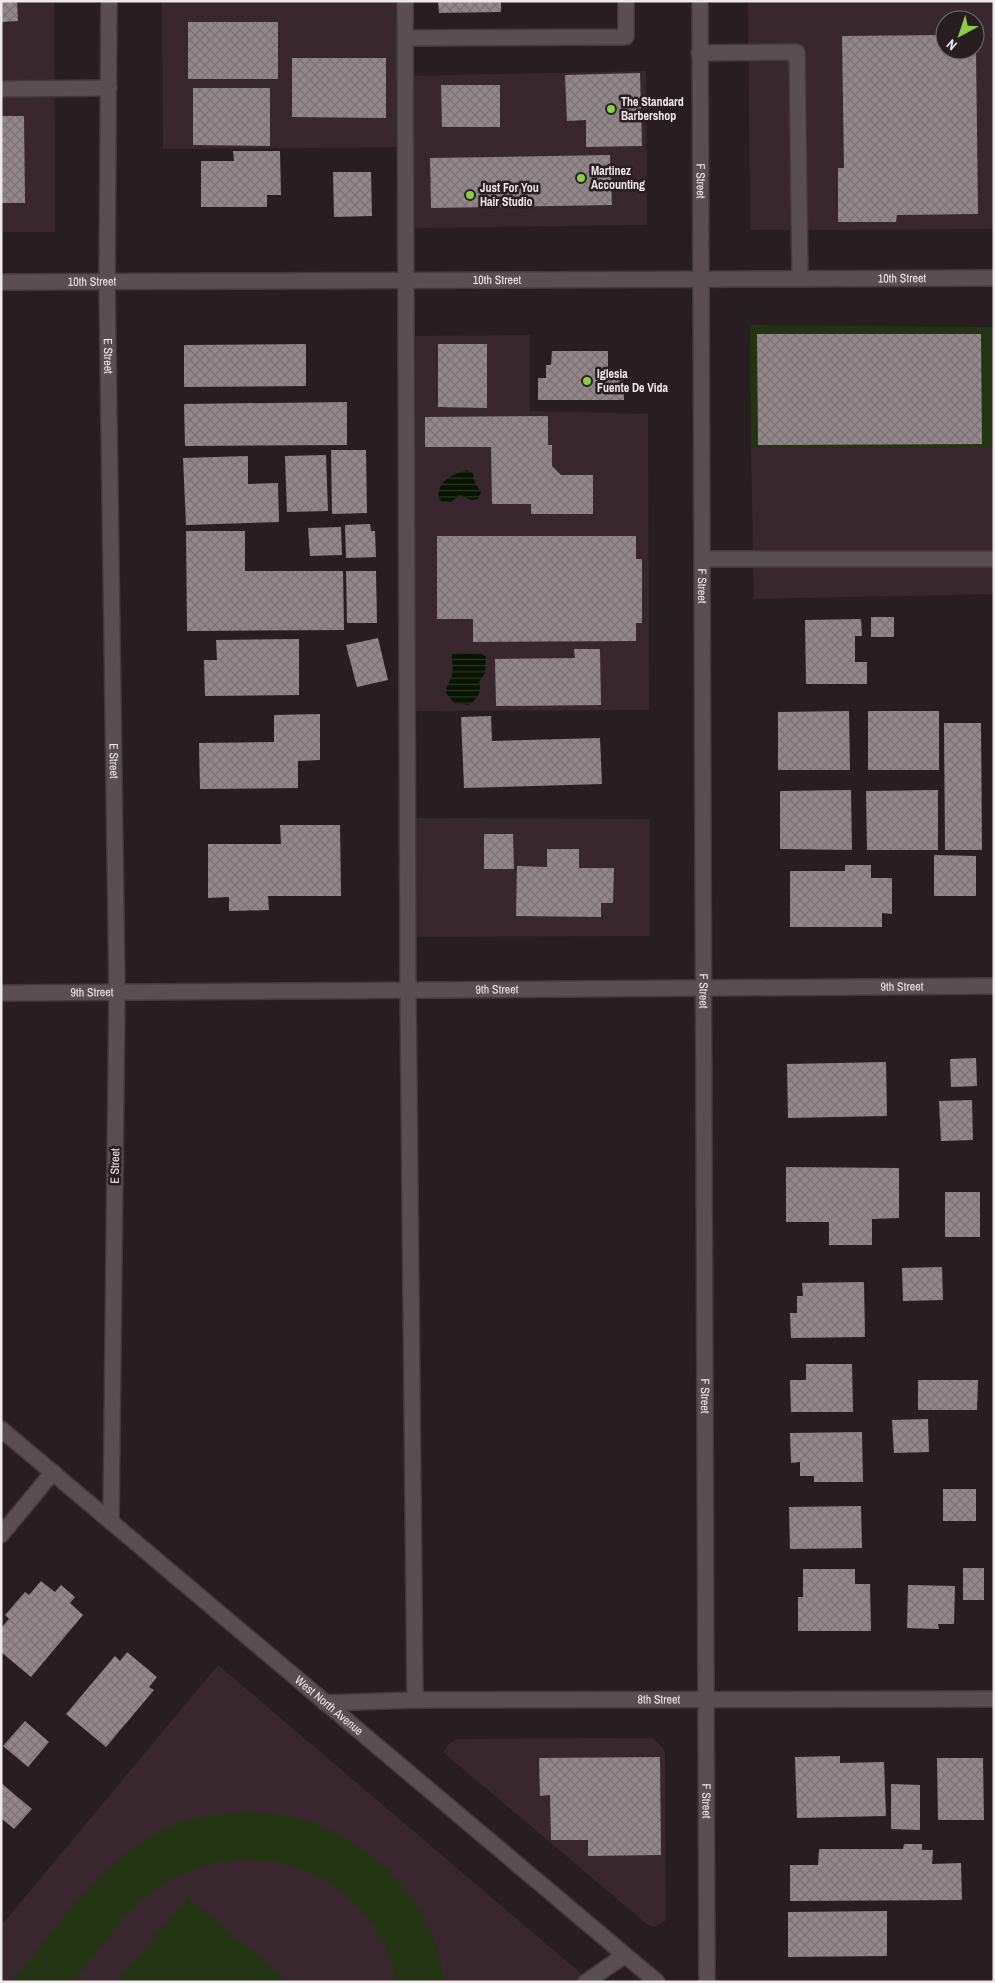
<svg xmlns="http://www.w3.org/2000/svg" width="995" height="1983" viewBox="0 0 995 1983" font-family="'Archivo Narrow',sans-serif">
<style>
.built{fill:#38282e;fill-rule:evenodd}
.green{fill:#223412}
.water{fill:url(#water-rules)}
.building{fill:url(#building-cross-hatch)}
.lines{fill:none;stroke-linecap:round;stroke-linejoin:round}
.minor-casing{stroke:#423a3c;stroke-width:18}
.minor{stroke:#5a4e52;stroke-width:15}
.poi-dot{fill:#8bce46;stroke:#281e22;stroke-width:2}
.labels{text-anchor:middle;stroke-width:5;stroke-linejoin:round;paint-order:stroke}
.poi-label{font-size:12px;font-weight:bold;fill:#f0e9eb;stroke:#281e22;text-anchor:start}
.street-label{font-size:12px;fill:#f0e9eb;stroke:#281e22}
</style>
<defs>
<pattern id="water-rules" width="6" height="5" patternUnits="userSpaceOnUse" patternTransform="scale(1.25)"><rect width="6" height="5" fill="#071400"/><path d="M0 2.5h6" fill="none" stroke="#2b3625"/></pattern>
<pattern id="building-cross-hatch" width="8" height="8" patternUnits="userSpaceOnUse" patternTransform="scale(1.25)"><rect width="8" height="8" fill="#94878b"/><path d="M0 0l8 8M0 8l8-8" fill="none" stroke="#797073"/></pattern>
</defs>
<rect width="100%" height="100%" fill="#281e22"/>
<path class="built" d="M1 1H54L55 232H1Z
M162 1H405L406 76 646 71 647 225 405 228V147L163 149Z
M748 1H994V229L750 230ZM945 20H975V50H945Z
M530 335V411L648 414 649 710 408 711 406 336Z
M994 447V594L754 599 751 448Z
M408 818 650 819V936L409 937Z
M218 1665 591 1982H1V1926Z
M652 1738 662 1747 665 1753 666 1916 665 1921 654 1927 648 1925 443 1752 450 1743 458 1739Z"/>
<path class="green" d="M750 325 994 327V447L751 448Z
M248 1812C271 1814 293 1816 315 1824 380 1847 438 1912 444 1982H397C392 1966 388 1950 380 1936 339 1863 244 1839 172 1879 131 1901 102 1946 73 1982H12C59 1925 108 1849 180 1823 202 1815 225 1814 248 1812Z
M188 1897 288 1982H117Z"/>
<path class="water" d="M467 470 473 473 475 483 481 492 478 499 471 500 460 495 451 502 441 501 438 496C440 479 453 474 467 470Z
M481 653 486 657 485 673 479 682C482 693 477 700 468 705L455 703C439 689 448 689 452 675 454 668 451 660 452 654Z"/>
<path class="building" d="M1 1H17L18 21 1 22Z
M438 1H501V12L439 13Z
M188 22H278V79H188Z
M945 35V50H976L978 214 897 215 896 222H838V168H844L842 36Z
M292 58H386V118L292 117Z
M640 73 642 146 586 147V120L567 121 565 75Z
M441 85H500V127H442Z
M193 88H270V146L193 145Z
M1 116H24L25 203H1Z
M233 151H280L281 195H267V207H201V161H234Z
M610 155 612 205 431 208 430 158Z
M333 172H371L372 216 334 217Z
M757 334H981L982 444 758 445Z
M306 344V386L184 387V345Z
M438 344H487V408L438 407Z
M552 351H608V370H624V400H538V378H546V365H551Z
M347 402V445L185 446 184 404Z
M548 416V445H552V466L561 475H593V514H531V504H492L491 447H425V417Z
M331 450H366L367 513 332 514Z
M326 455 328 511 287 512 285 456Z
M248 456V484L278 483 279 522 186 525 183 458Z
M370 524 371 531H375L376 557 346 558 345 525Z
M341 527 342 555 310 556 308 528Z
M186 531H245V571H343L344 630 187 631Z
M437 536H636V559H642V623H636V641L473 642V619H437Z
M346 571H376L377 623H347Z
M871 617H894V637H871Z
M861 619 862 636H855V662H867V684H806L805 620Z
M378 638 388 680 357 687 346 645Z
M299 639V695L205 696 204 660H217L216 640Z
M574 649H600L601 705 496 706 495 659 575 658Z
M849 711 850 770H778V712Z
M868 711H939V770H868Z
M320 714V760L298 761V788L200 789 199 743 274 742V715Z
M491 716 492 741 600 738 602 784 464 788 461 717Z
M944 723H981L982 850H945Z
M851 790 852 850 780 849V791Z
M938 790V850H867L866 791Z
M280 825H340L341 896H268L269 910 229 911V897L208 898V844H281Z
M484 834H513L514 869H484Z
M547 849H579V868H614L613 903H601V917L516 916 517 866 547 867Z
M934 855 976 856V896H934Z
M845 865H871V878H892V914L882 913V927H790V871H845Z
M976 1058 977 1086 951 1087 950 1059Z
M886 1062 887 1116 788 1118 787 1064Z
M972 1100 973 1140 941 1141 939 1101Z
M786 1167 899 1168V1218L872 1219V1245H829V1222H786Z
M945 1192H980V1237H945Z
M942 1267 943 1300 903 1301 902 1268Z
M864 1282 865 1337 791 1338 790 1313H797V1296H803L802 1283Z
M806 1364H852L853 1412H791L790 1380H806Z
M918 1380H978L977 1410H918Z
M928 1419 929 1452 894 1453 892 1420Z
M862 1432 863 1482H814V1476H800V1462L791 1463 790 1433Z
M943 1489H976V1521H943Z
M861 1506 862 1548 790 1549 789 1507Z
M963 1568H984V1600H963Z
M803 1569H855V1584H870L871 1631H798V1597H803Z
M41 1581 55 1592 61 1585 75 1597 70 1603 83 1615 31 1677 1 1652V1628L9 1619 5 1615 25 1592 29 1595Z
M908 1585 955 1586 954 1624H938L939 1629 907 1628Z
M127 1652 157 1677 149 1687 154 1690 106 1747 66 1714 115 1656 120 1661Z
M25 1721 49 1742 28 1767 3 1746Z
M840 1756V1763L884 1762 886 1816 797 1818 795 1757Z
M660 1757 661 1855 588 1856V1840H551L550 1795 540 1796 539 1758Z
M937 1758H983L984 1820H938Z
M1 1783 32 1809 14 1829 1 1818Z
M891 1784 920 1785V1830L891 1829Z
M904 1844H922V1850H933L932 1864 961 1863 962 1900 790 1901V1865H818L819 1849H903Z
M887 1911V1956L788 1957V1912Z"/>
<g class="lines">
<defs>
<g id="minor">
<path id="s1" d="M109 1 107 281 117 992 111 1520"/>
<path d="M405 1 408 991 415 1700"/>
<path id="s2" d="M700 1 707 1982"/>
<path d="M406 38 626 37V1"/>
<path d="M699 53 797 52 800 278"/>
<path d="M1 89 109 88"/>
<path id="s3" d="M1 282 994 278"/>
<path d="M702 559H994"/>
<path id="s4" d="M1 993 994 986"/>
<path id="s5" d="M1 1429 657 1982"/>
<path d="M1 1535 53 1472"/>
<path id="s6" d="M325 1703 415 1700 994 1699"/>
<path d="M586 1982 625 1955"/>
</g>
</defs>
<use href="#minor" class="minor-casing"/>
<use href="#minor" class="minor"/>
</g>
<g class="poi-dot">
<circle cx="611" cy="109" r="5"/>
<circle cx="581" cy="178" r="5"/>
<circle cx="470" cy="195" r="5"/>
<circle cx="587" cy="381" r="5"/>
</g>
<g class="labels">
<g class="poi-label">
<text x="621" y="106">The Standard<tspan x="621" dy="14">Barbershop</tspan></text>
<text x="591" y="175">Martinez<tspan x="591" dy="14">Accounting</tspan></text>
<text x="480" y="192">Just For You<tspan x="480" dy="14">Hair Studio</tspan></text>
<text x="597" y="378">Iglesia<tspan x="597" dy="14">Fuente De Vida</tspan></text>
</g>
<g class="street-label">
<text dy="4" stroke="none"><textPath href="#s2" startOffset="180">F Street</textPath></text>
<text dy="4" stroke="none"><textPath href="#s3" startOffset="901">10th Street</textPath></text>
<text dy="4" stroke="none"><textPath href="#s3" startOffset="496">10th Street</textPath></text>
<text dy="4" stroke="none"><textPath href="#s3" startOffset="91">10th Street</textPath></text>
<text dy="4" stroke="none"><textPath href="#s1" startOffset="355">E Street</textPath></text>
<text dy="4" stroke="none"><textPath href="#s2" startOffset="585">F Street</textPath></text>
<text dy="4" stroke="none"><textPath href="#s1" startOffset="760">E Street</textPath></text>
<text dy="4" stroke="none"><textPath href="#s4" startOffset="901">9th Street</textPath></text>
<text dy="4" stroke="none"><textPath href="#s4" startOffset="496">9th Street</textPath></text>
<text dy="4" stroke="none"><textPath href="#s2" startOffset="990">F Street</textPath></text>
<text dy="4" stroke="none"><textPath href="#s4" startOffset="91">9th Street</textPath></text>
<text transform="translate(115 1166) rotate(-89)" y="4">E Street</text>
<text dy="4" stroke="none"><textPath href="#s2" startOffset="1395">F Street</textPath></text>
<text dy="4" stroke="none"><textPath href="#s6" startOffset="334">8th Street</textPath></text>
<text dy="4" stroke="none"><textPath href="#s5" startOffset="429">West North Avenue</textPath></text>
<text dy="4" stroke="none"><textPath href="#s2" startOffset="1800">F Street</textPath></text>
</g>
</g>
<rect width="995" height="1983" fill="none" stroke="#f0e9eb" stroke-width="5"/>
<g transform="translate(960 35) rotate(220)"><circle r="24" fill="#281e22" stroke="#786f72"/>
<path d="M0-4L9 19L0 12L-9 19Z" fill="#8bce46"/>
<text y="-8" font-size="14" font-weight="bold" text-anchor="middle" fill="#f0e9eb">N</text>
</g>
</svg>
